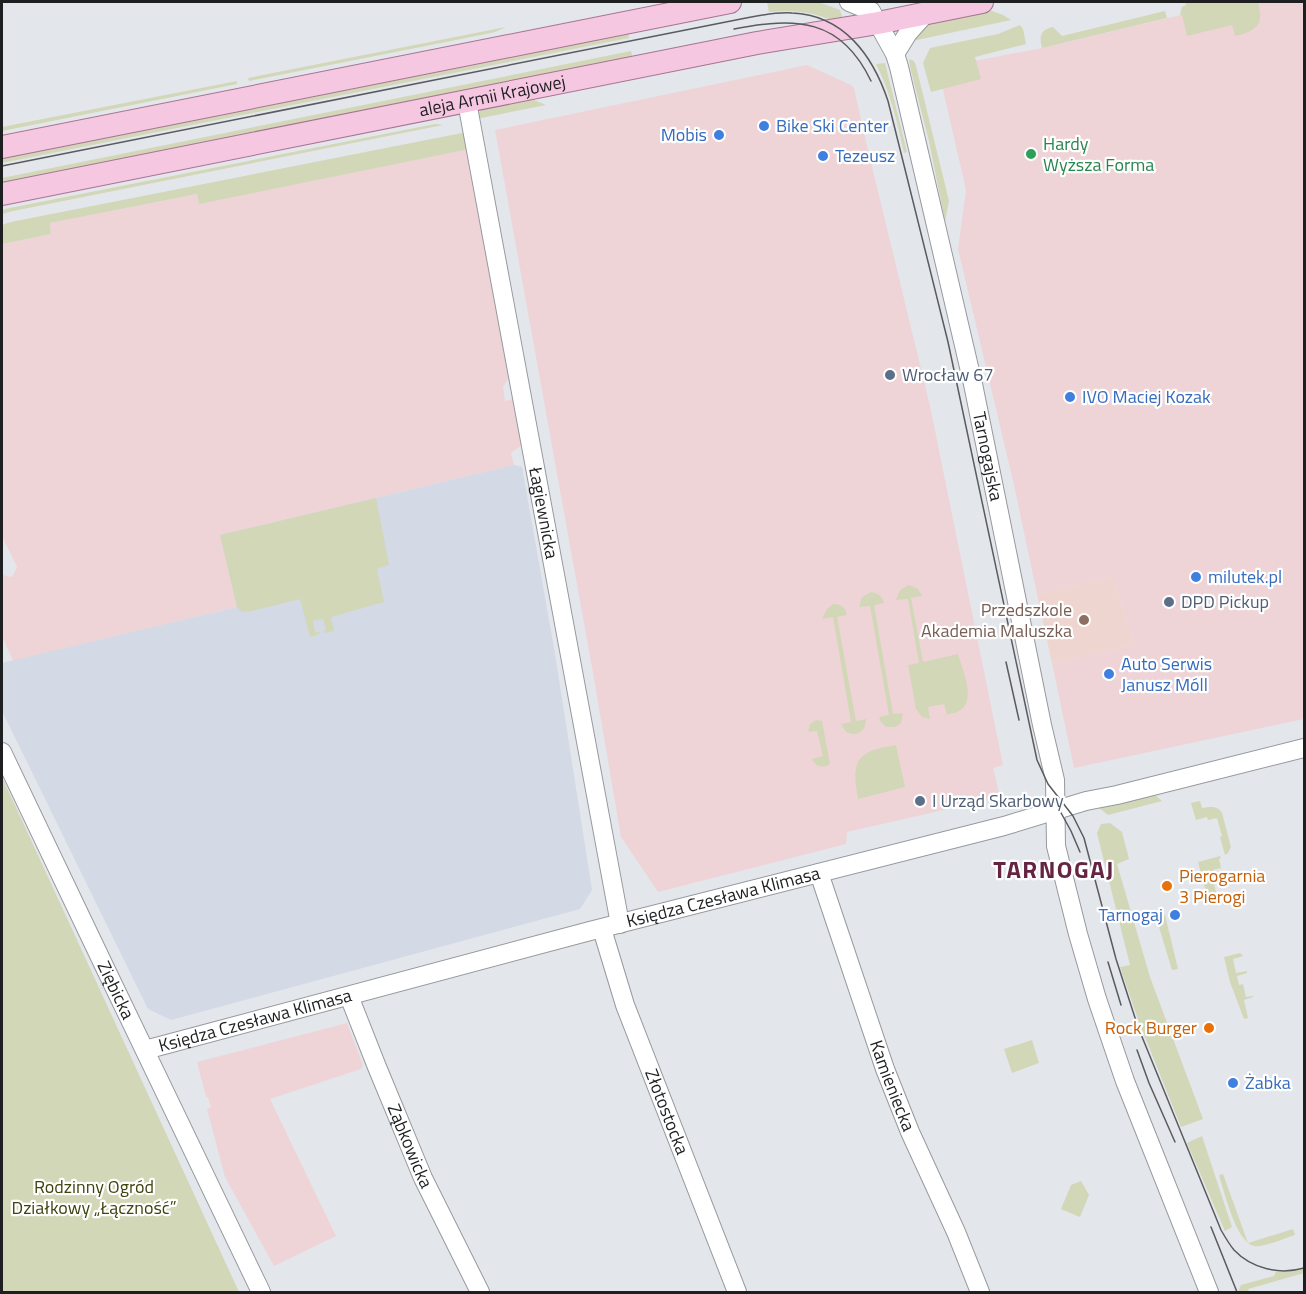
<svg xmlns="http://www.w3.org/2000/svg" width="1306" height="1294" viewBox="0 0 1306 1294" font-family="'Titillium Web',sans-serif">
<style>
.commercial{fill:#efd4d7}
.built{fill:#d3d9e5}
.education{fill:#efd5d0}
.green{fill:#d2d7b8}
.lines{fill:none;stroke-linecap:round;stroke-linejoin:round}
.minor-casing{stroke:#96999e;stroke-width:20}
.major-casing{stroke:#a67491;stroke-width:24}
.minor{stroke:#fff;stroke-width:18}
.major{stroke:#f5c7e1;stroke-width:22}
.tram{stroke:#595b5e;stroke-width:1.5}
.shop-dot{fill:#3f7fe0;stroke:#fff;stroke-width:2}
.leisure-dot{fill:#2e9e5b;stroke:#fff;stroke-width:2}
.service-dot{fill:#5c6f8a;stroke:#fff;stroke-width:2}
.education-dot{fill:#8d6e63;stroke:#fff;stroke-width:2}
.food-dot{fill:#e8710a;stroke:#fff;stroke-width:2}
.labels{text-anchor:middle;stroke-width:4.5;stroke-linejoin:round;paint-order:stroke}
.street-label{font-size:18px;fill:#1e1f21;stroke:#fff}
.shop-label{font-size:18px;fill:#366cbe;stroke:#fff;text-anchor:start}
.leisure-label{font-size:18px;fill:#27864d;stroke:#fff;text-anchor:start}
.service-label{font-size:18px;fill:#4e5e75;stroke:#fff;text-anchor:start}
.education-label{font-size:18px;fill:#785e54;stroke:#fff;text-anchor:end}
.food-label{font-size:18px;fill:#c56008;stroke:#fff;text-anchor:start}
.park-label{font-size:18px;fill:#3f430c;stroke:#fff}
.district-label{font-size:24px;font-weight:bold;letter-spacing:1.5px;fill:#652442;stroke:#fff}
</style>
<rect width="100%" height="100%" fill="#e3e6eb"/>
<path class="commercial" d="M1236 2H1304V719L1074 768 1052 663 1134 645 1113 577 1037 594 1014 485 958 249 966 190 938 68 1042 48Z
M807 65 851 85 854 88 867 146 930 406 1003 765 993 768 1000 797 847 832 846 844 658 892 621 837 593 673 495 130Z
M470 149 510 376 503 387 505 401 514 399 522 445 511 453 514 465 221 535 237 607 13 661 2 636V575L12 577 17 567 2 536V244L51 234 50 223 197 194 199 203Z
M347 1023 363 1065 361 1069 270 1099 336 1236 274 1266 225 1177 207 1109 211 1107 208 1097H206L197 1062Z"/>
<path class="built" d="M514 465 522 467 555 654 592 890 580 909 171 1020 148 1009 2 711V663L237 607 220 535Z"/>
<path class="education" d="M1113 577 1134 645 1052 663 1037 594Z"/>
<path class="green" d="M767 2H818L840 10 842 16 841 18 833 21C812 11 792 10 769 12Z
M1185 2H1198L1199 3 1205 2H1258C1264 24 1258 31 1235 36L1232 25 1187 36 1182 15H1180L1182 7 1186 5Z
M989 10 1003 15 1011 20 912 41 929 22Z
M1165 11 1167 18 1042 48C1039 36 1040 30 1053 27L1062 36Z
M1020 25 1023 29 1026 44 975 57 981 79 931 92 923 63 930 48 998 34Z
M506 27 495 32 466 38 249 81 248 78Z
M628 31 629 38 2 163V156Z
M631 51 633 59 2 185V178Z
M909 59 914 61 916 66 949 201 945 221 929 141 911 71Z
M885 63 907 152 904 153C897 122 891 93 876 64Z
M237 81V84L2 131V127Z
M527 99 534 100 546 105 476 119 477 115 481 110Z
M435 124 443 125 13 211 2 214V210L10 208Z
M467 132 470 149 199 204 197 194 50 223 51 234 2 244V225L11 222Z
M376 498 389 565 377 569 384 602 331 617 334 631 324 633 323 631 326 630 323 619 313 621 315 632H319L320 634 310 637 300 599 252 611 242 612 237 607 220 535Z
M909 585 918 589 922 596 911 598 923 662 958 654C962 669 976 698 961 710 957 713 951 713 947 715L944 704 928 707 930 719 922 717 916 709 908 665 919 663 908 599 896 600 900 590Z
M871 592C878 593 882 596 884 603L874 605 893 714 903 713 901 723 895 727H886L881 722 879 717 889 715 870 606 859 607 862 597Z
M833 604C840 604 846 607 847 615L837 617 856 721 866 719C866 732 857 737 846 732L841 724 851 722 833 617 822 619 827 609Z
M816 720 822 721 830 764C823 769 815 767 812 759L823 756 817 731 808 732 810 724Z
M896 745 905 787 858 799C856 784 850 762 867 753 875 748 887 747 896 745Z
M2 777 239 1292H2Z
M1151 794 1155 795 1162 801 1108 815 1098 807Z
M1200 801 1202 808C1211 807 1217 805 1222 813L1231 847 1228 853 1225 855 1220 837 1222 836 1217 818 1208 820 1207 817 1196 820 1191 803Z
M1110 823 1122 832 1129 859 1117 864 1150 977 1203 1119 1181 1127 1139 1022 1120 967 1130 965 1097 833 1101 824Z
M1220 856 1221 858 1219 859 1221 868 1213 870 1216 881H1224L1214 883 1217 897 1227 895 1226 900 1209 904 1198 862Z
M1165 915 1178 969 1172 970 1156 917Z
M1240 953 1243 956 1233 959 1236 973 1247 971V973L1237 976 1239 985 1243 984 1246 997 1253 996V997L1244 1000 1248 1018 1244 1019 1230 982 1224 957Z
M1032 1040 1039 1063 1012 1073 1004 1049Z
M1202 1136 1232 1227 1225 1231 1187 1143Z
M1223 1174 1248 1243 1293 1229 1295 1235C1285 1238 1263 1248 1254 1246 1236 1242 1224 1191 1219 1175Z
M1081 1181 1089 1195 1080 1217 1061 1209 1071 1185Z
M1304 1269V1273L1248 1289 1249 1292H1238L1241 1285 1274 1276 1276 1272H1288Z"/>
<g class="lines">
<defs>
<g id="minor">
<path id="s1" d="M849 2 871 11 895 54 899 67 973 384 1042 725 1055 780 1056 846 1078 934 1097 999 1125 1081 1209 1292"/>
<path d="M895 54 908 33 926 13"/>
<path id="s2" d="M467 102 620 924"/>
<path id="s3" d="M2 752C88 932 174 1113 261 1292"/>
<path id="s4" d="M819 873 885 1069 910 1132 956 1232 980 1292"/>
<path id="s5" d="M602 929 625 1005 737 1292"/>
<path id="s6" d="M349 996 377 1067 423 1178 480 1292"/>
<path id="s7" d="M145 1050 590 931 1004 826 1086 801 1117 795 1304 748"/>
</g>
<g id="major">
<path d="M2 147 730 2"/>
<path id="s8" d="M2 194 757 43 878 23 982 2"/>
</g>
</defs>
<use href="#minor" class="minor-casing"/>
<use href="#major" class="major-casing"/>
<use href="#minor" class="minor"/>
<use href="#major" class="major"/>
<path class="tram" d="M734 29C796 17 841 18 871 81
M2 166 746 18C761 15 777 12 792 13 844 15 873 56 888 101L948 342 1037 760 1048 784 1073 816 1084 838 1116 959 1138 1027 1221 1230C1225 1237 1229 1244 1234 1250 1252 1269 1280 1275 1304 1268
M1006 662 1019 720
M1060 811 1071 831 1080 852
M1108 962 1121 1005
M1137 1050 1149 1083 1175 1142
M1211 1227 1237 1292"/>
</g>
<g class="shop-dot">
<circle cx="764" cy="126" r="6"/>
<circle cx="719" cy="135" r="6"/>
<circle cx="823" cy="156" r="6"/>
<circle cx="1070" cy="397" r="6"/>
<circle cx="1196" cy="577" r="6"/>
<circle cx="1109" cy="674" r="6"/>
<circle cx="1175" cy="915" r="6"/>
<circle cx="1233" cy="1083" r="6"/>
</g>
<circle class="leisure-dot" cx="1031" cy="154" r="6"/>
<g class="service-dot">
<circle cx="890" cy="375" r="6"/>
<circle cx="1169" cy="602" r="6"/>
<circle cx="920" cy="801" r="6"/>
</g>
<circle class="education-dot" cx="1084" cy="620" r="6"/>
<g class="food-dot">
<circle cx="1167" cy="886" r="6"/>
<circle cx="1209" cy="1028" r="6"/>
</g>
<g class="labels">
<g class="street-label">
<text dy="6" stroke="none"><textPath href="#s8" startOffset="500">aleja Armii Krajowej</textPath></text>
<text dy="6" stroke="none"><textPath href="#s1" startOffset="486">Tarnogajska</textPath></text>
<text dy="6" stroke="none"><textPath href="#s2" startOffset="418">Łagiewnicka</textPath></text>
<text dy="6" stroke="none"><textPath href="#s7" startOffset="598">Księdza Czesława Klimasa</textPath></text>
<text dy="6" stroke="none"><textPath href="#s3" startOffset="264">Ziębicka</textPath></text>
<text dy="6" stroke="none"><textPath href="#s7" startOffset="114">Księdza Czesława Klimasa</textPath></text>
<text dy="6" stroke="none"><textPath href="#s4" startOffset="225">Kamieniecka</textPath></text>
<text dy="6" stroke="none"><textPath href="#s5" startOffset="194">Złotostocka</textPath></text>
<text dy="6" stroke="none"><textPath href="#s6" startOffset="162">Ząbkowicka</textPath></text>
</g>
<g class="shop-label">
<text x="776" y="132">Bike Ski Center</text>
<text x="707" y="141" text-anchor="end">Mobis</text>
<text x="835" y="162">Tezeusz</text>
<text x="1082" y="403">IVO Maciej Kozak</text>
<text x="1208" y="583">milutek.pl</text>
<text x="1121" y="670">Auto Serwis<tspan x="1121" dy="21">Janusz Móll</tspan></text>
<text x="1163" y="921" text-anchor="end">Tarnogaj</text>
<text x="1245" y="1089">Żabka</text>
</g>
<g class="leisure-label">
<text x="1043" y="150">Hardy<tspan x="1043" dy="21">Wyższa Forma</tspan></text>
</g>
<g class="service-label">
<text x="902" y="381">Wrocław 67</text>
<text x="1181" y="608">DPD Pickup</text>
<text x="932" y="807">I Urząd Skarbowy</text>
</g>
<g class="education-label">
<text x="1072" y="616">Przedszkole<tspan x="1072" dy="21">Akademia Maluszka</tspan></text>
</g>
<g class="food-label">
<text x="1179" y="882">Pierogarnia<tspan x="1179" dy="21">3 Pierogi</tspan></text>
<text x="1197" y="1034" text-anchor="end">Rock Burger</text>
</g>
<g class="park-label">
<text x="94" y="1193">Rodzinny Ogród<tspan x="94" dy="21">Działkowy „Łączność”</tspan></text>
</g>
<g class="district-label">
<text x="1054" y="878">TARNOGAJ</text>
</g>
</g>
<rect width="1306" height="1294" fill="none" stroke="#1e1f21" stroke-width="6"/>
</svg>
